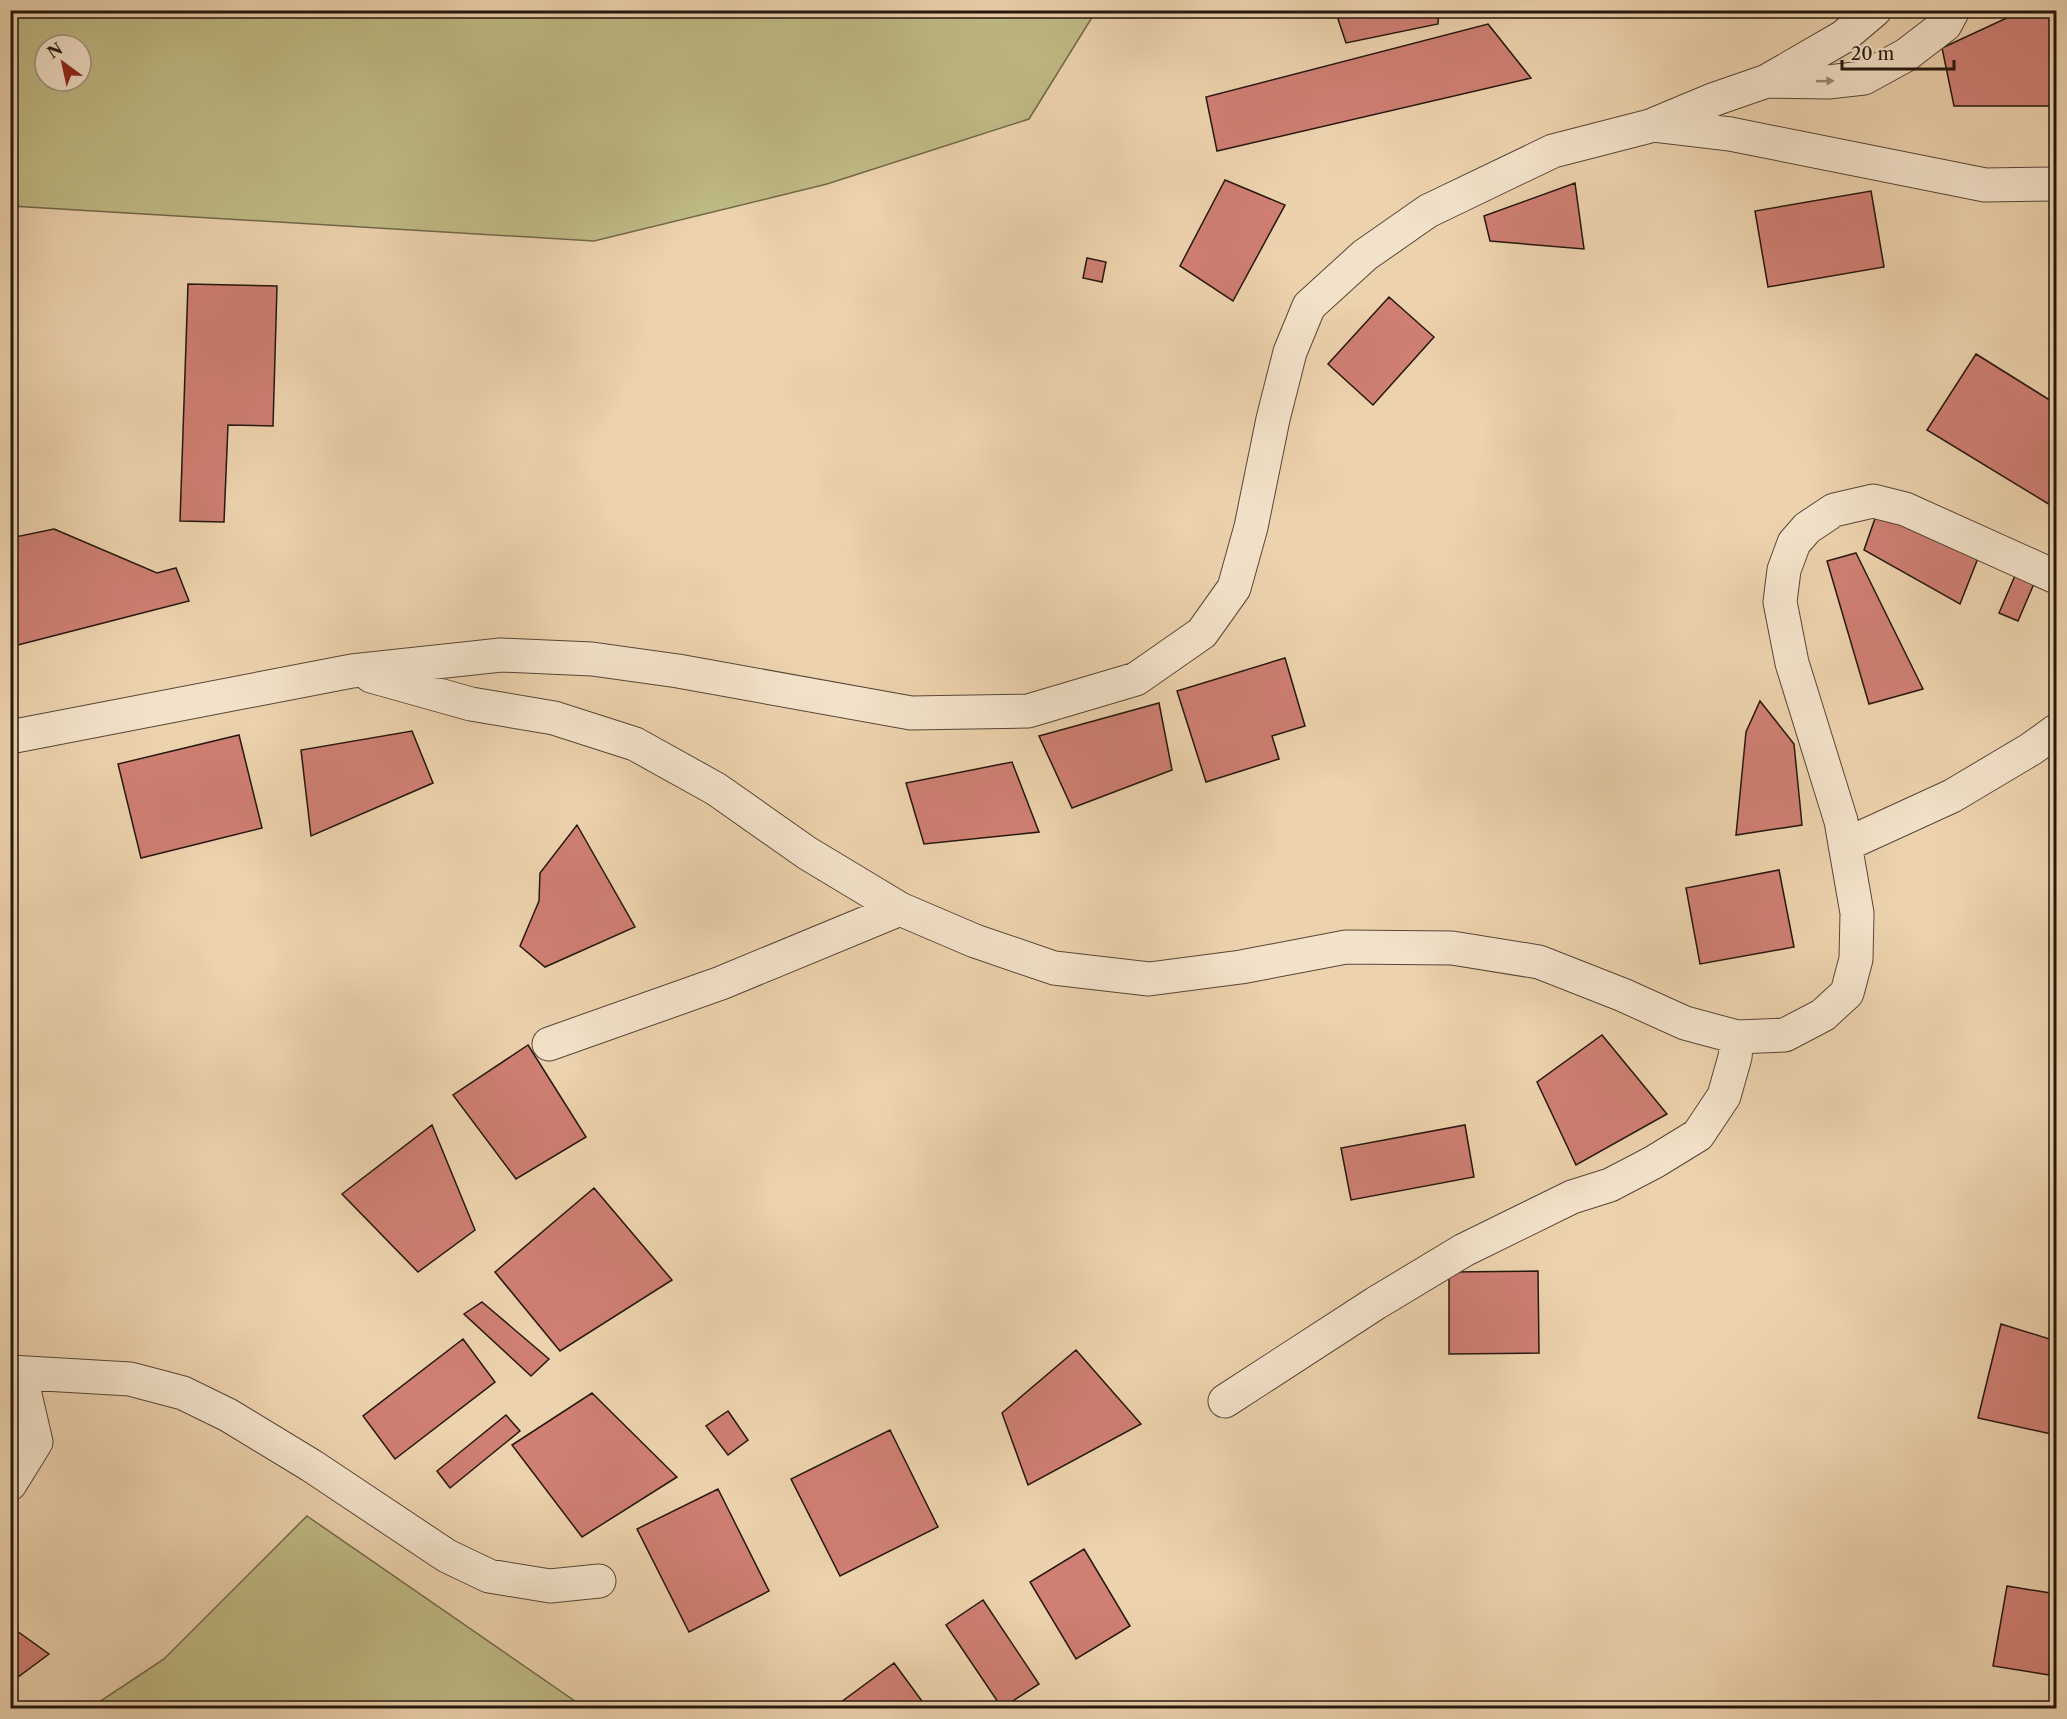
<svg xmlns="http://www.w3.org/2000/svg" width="2067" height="1719" viewBox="0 0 2067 1719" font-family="'Libre Caslon Text',serif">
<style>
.green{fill:#bfba85;stroke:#72684a;stroke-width:1.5;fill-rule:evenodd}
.building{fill:#cf7f73;stroke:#25170e;stroke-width:1.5}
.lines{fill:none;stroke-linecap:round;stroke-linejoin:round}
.minor-casing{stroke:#574636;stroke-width:35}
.minor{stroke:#f3e2ca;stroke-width:33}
.oneway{fill:#968775}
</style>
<rect width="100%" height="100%" fill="#ecd2ad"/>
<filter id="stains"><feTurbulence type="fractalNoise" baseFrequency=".00333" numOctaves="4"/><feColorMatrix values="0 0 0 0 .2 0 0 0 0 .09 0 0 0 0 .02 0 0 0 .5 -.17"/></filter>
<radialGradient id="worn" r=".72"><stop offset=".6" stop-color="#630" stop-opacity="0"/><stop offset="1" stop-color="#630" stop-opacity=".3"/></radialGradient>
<path class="green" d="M10 11 11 10 1096 11 1029 119 827 184 594 241 11 206ZM45 45H81V81H45Z
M307 1516 585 1708H90L164 1659Z"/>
<path class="building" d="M1335 10H1439L1438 24 1346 43Z
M2010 10H2056V106H1954L1942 48 2009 17Z
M1488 24 1531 78 1217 151 1206 97Z
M1225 180 1285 205 1233 301 1180 266Z
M1575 183 1584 249 1490 241 1484 216Z
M1871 191 1884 267 1768 287 1755 211Z
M1087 258 1106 262 1102 282 1083 278Z
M188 284 277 286 273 426 228 425 224 522 180 521Z
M1389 297 1434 337 1373 405 1328 364Z
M1976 354 2056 404V492L2052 506 1927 430Z
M1878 510 1982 548 1960 604 1864 550Z
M54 529 157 573 176 568 189 601 10 647V538Z
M1856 553 1923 689 1869 704 1827 561Z
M2017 571 2036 579 2018 621 1999 613Z
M1285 658 1305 726 1272 736 1279 759 1206 782 1177 691Z
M1760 701 1794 744 1802 825 1736 835 1746 732Z
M1159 703 1172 770 1072 808 1039 736Z
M412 731 433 783 311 836 301 750Z
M239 735 262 828 141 858 118 764Z
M1012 762 1039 832 924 844 906 783Z
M577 825 635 927 545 967 520 946 539 901 540 873Z
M1779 870 1794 947 1700 964 1686 888Z
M1602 1035 1667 1114 1576 1165 1537 1082Z
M528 1045 586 1137 516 1179 453 1095Z
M432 1125 475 1230 418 1272 342 1194Z
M1465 1125 1474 1177 1351 1200 1341 1148Z
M594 1188 672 1280 560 1351 495 1272Z
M1538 1271 1539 1353 1449 1354V1272Z
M482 1302 549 1359 531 1376 464 1314Z
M2001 1324 2056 1341V1435L1978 1418Z
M463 1339 495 1382 395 1459 363 1416Z
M1076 1350 1141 1424 1028 1485 1002 1413Z
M592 1393 677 1477 582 1537 512 1445Z
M728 1411 748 1440 728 1455 706 1426Z
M506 1415 520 1431 450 1488 437 1471Z
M890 1430 938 1527 840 1576 791 1479Z
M718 1489 769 1591 689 1632 637 1529Z
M1084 1549 1130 1626 1076 1659 1030 1582Z
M2007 1586 2056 1594V1676L1993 1666Z
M983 1600 1039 1684 1002 1708 946 1625Z
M10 1626 49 1654 10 1683Z
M894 1663 927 1708H833Z"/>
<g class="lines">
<defs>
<path id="minor" d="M1767 81 1828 82 1864 78 1906 55 1945 25 1953 10
M1655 124 1715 99 1767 81 1843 37 1875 10
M371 676 471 704 554 718 635 744 716 789 807 853 900 909 975 941 1054 968 1149 979 1241 967 1346 947 1452 948 1539 962 1623 995 1685 1023 1737 1037 1785 1035 1823 1015 1847 993 1856 959 1857 913 1841 821 1792 663 1780 602 1784 570 1794 543 1807 528 1834 510 1873 501 1905 509 2056 577
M10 737 352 671 501 655 592 659 678 671 911 713 1028 711 1136 679 1202 633 1234 588 1251 527 1273 419 1290 352 1309 306 1365 255 1428 211 1553 151 1654 125 1730 134 1985 185 2056 184
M1845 845 1952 796 2031 749 2056 731
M549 1044 721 983 900 909
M10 1372 130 1379 183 1393 228 1415 312 1466 447 1556 489 1576 550 1586 599 1581
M1225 1401 1376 1303 1464 1250 1572 1197 1610 1185 1654 1162 1698 1135 1724 1096 1735 1057 1737 1037
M10 1484 36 1442 20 1373"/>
</defs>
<use href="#minor" class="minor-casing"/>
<use href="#minor" class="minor"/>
</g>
<defs><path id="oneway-solid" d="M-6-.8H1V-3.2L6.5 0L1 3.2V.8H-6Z" transform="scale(1.5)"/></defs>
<use class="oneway" href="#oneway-solid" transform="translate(1825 81) rotate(-2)"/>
<rect width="2067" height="1719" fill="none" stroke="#ecd2ad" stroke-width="36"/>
<rect x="12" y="12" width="2043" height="1695" fill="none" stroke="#25170e" stroke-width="3"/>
<rect x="18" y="18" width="2031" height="1683" fill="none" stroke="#25170e" stroke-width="1.5"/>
<g transform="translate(63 63) rotate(327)"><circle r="28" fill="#f3e2ca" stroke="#a1917f" stroke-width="1.5"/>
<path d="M0-4.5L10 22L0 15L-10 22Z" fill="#8f2418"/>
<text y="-9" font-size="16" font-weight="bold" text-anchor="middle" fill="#25170e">N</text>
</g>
<path d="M1842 60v9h112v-9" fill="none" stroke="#25170e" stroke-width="3"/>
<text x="1851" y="60" font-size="18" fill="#25170e" stroke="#f3e2ca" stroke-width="4.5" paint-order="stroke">20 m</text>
<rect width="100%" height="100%" filter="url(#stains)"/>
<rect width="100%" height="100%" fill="url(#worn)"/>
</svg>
